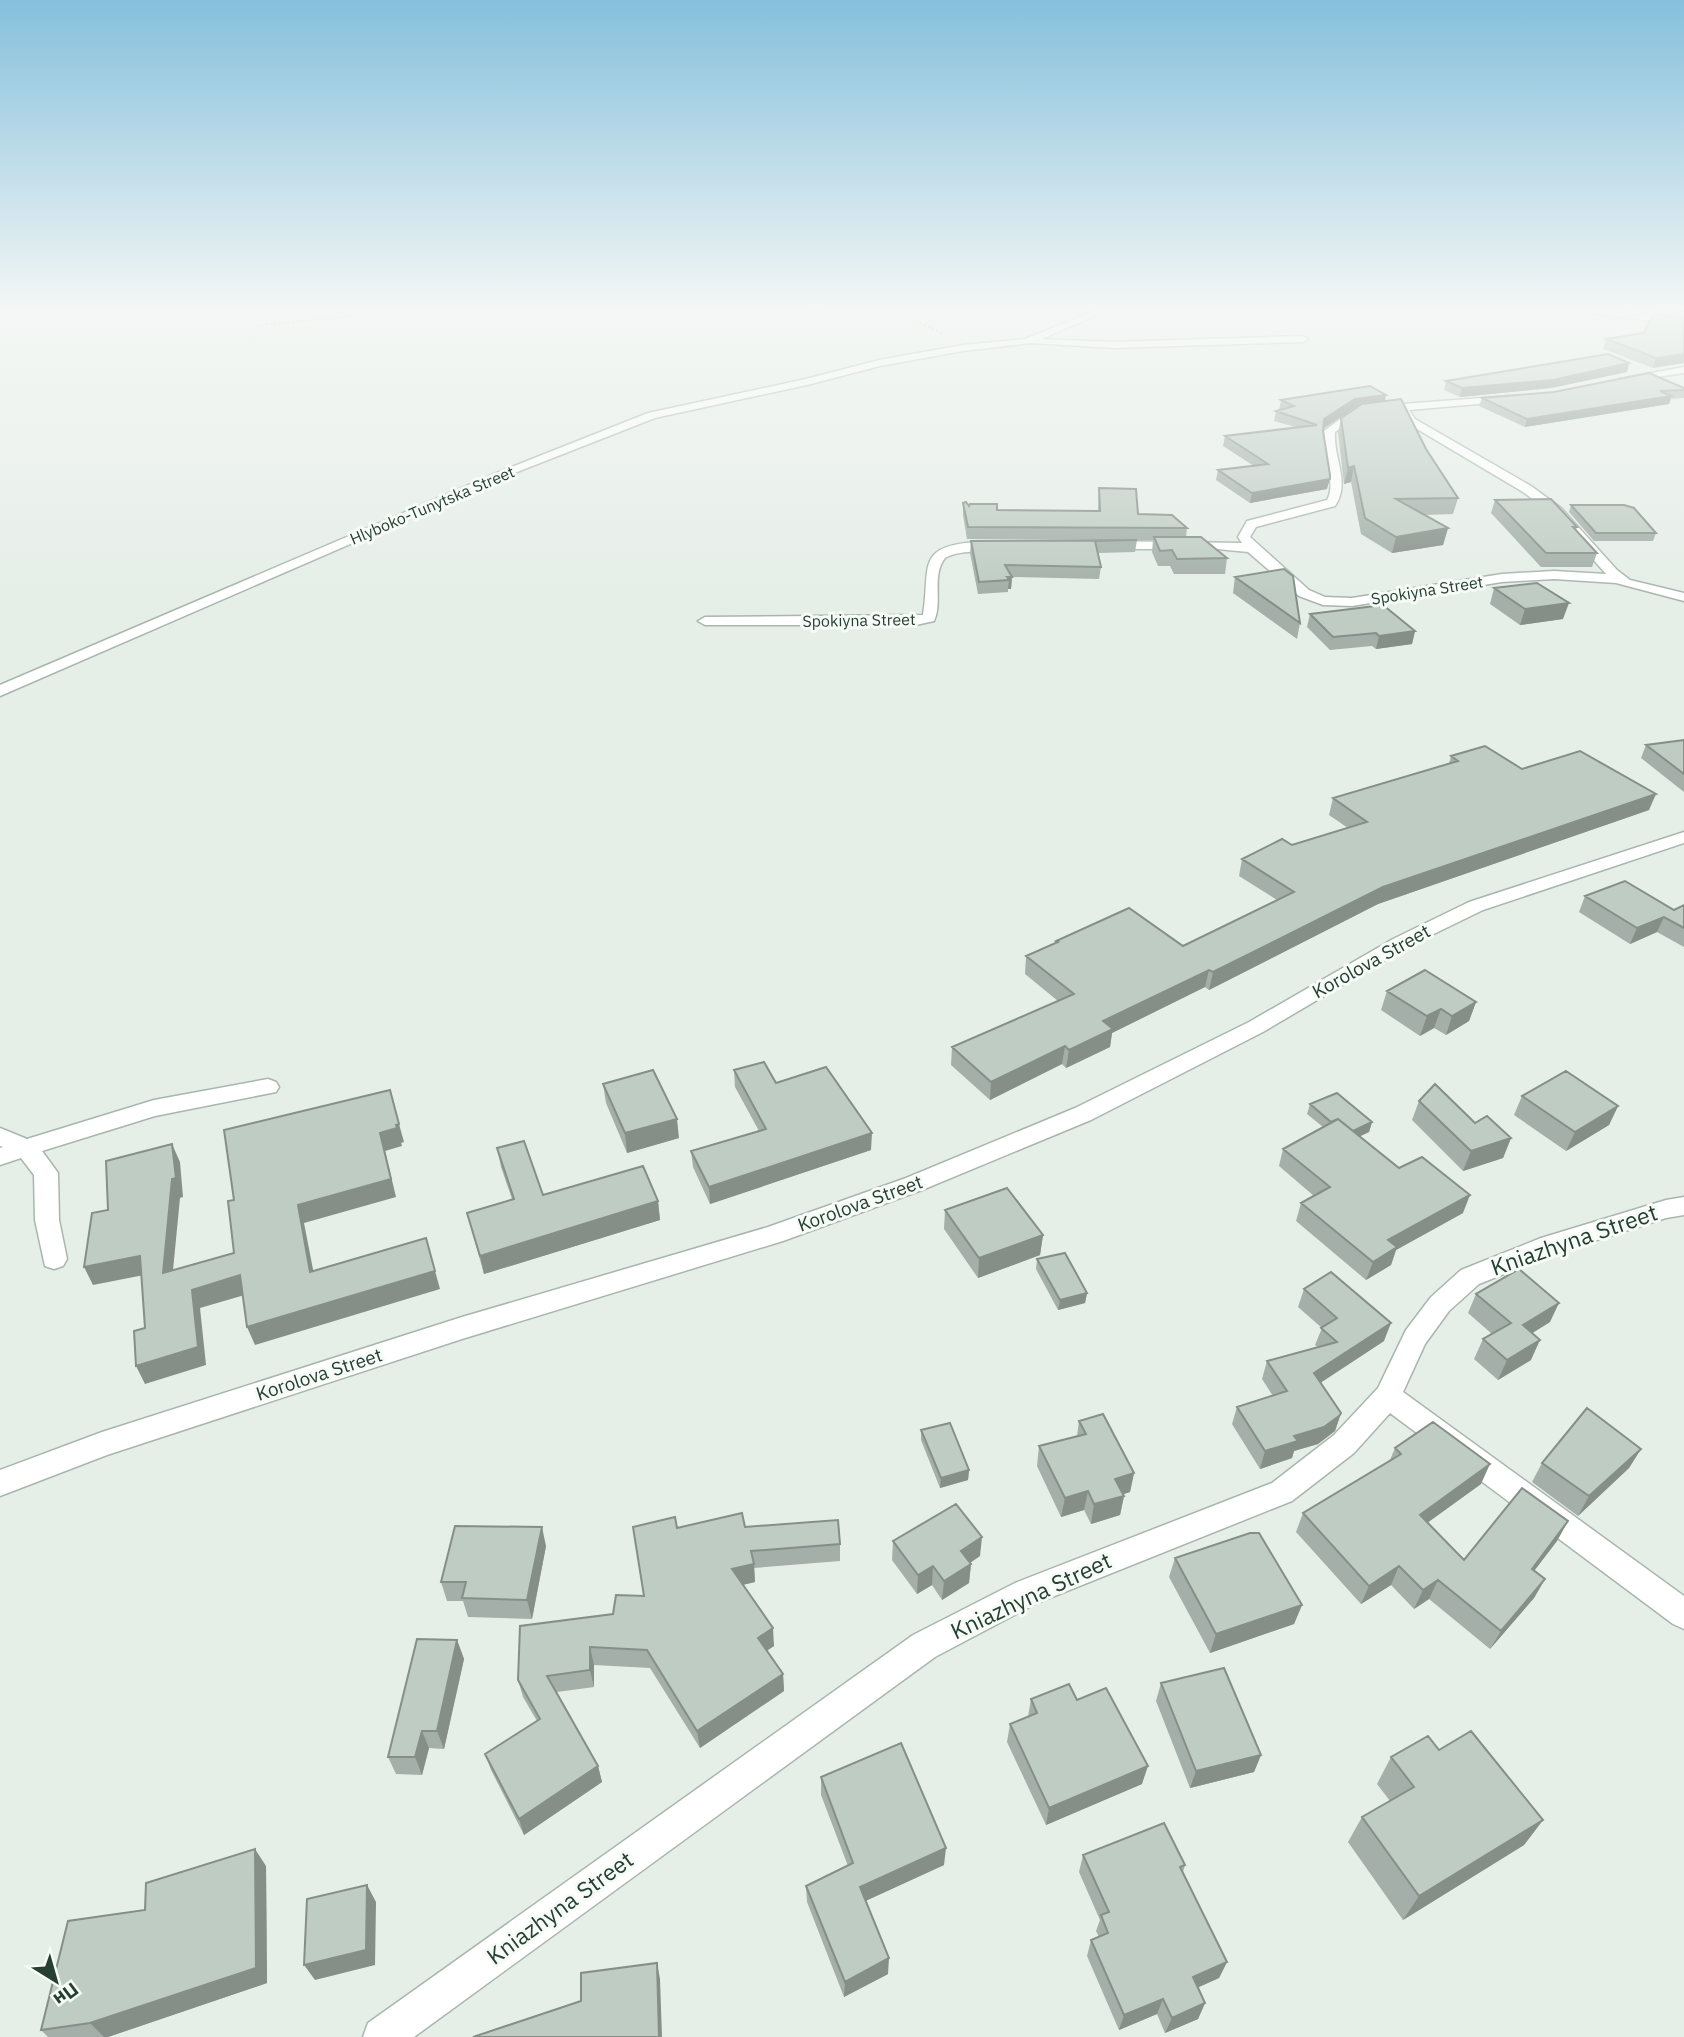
<svg xmlns="http://www.w3.org/2000/svg" width="1684" height="2037" viewBox="0 0 1684 2037" font-family="'IBM Plex Sans',sans-serif">
<style>
.lines{fill:none;stroke-linecap:round;stroke-linejoin:round}
.minor-casing{stroke:#a8b6ad;stroke-width:3}
.path{stroke:#87b199;stroke-width:2;stroke-dasharray:2 2.5;stroke-linecap:butt}
.minor{fill:#fff;fill-rule:evenodd}
.wall{fill:#a3afa8}
.shaded-wall{fill:#858f88}
.building{fill:#beccc3;stroke:#858f88;stroke-width:2}
.labels{text-anchor:middle;stroke-width:6;stroke-linejoin:round;paint-order:stroke}
.far-street-label{font-size:16px;fill:#254031;stroke:#f7fbf8}
.street-label{font-size:19px;fill:#254031;stroke:#f7fbf8}
.near-street-label{font-size:23px;fill:#254031;stroke:#f7fbf8}
</style>
<rect width="100%" height="100%" fill="#e6eee8"/>
<g class="lines">
<defs>
<path id="minor" d="M1097 310H1108L1042 339 1113 342 1303 336 1308 339 1303 342 1113 348 1032 343 963 351 880 366 807 385 655 418 507 476 0 696V685L499 472 648 413 806 379 879 360 963 345 1025 339Z
M1587 310H1609L1684 319V325L1591 313Z
M1684 367V373L1624 382 1619 379Z
M1509 396 1513 397V401L1409 410 1415 419 1531 486 1561 508 1617 570 1630 580 1684 593V601L1616 583 1554 579 1502 582 1352 606 1323 605 1299 596 1248 552 1217 549H1107L1101 545 1107 541 1242 543 1238 537 1247 521 1327 500C1337 483 1322 455 1324 431L1351 411 1363 409 1368 412 1367 414 1358 416 1335 432C1333 458 1351 482 1335 506L1256 527 1250 537 1309 590 1325 597 1352 598 1502 574 1554 571 1606 574 1553 514 1523 492 1407 423 1397 407 1402 404Z
M979 542H998L1004 546C991 556 964 547 945 558 931 576 943 602 934 621L916 625H705L698 621 705 617 923 615C931 568 914 545 979 542Z
M1684 832V843L1483 910 1407 947 1263 1032 1091 1120 922 1190 783 1241 462 1339 107 1455 0 1496V1470L102 1432 462 1317 768 1227 906 1178 1075 1108 1249 1022 1393 939 1469 902Z
M268 1079 276 1082 279 1087 276 1092 155 1116 42 1151 58 1173 59 1220 67 1259 63 1266 54 1269 45 1266 35 1220 34 1175 21 1158 0 1165V1148L3 1147 0 1146V1128L27 1139 154 1100Z
M1684 1197V1215L1666 1218 1559 1252 1479 1284 1449 1311 1425 1344 1403 1392 1684 1596V1629L1673 1624 1390 1413 1354 1453 1292 1501 1037 1603 935 1657 414 2037H363L368 2023 913 1635 1015 1583 1272 1483 1334 1435 1378 1388 1406 1330 1431 1297 1461 1270 1541 1238 1666 1200Z"/>
</defs>
<use href="#minor" class="minor-casing"/>
<path class="path" d="M800 310 905 316 942 333
M261 325 417 310"/>
<use href="#minor" class="minor"/>
</g>
<path class="wall" d="M1655 310H1684V316L1654 313Z
M1684 318 1653 368 1603 349 1606 339 1644 333Z
M1629 363 1627 372 1551 388 1460 397 1444 390 1446 381Z
M1684 388V398L1671 399 1669 404 1525 427 1479 406 1482 398Z
M1386 395 1385 401 1426 449 1458 498 1453 514 1424 515 1448 528 1443 545 1392 553 1361 534 1351 482 1344 484 1338 433 1341 418 1357 407 1354 408 1324 428 1327 489 1250 503 1216 480 1218 470 1254 466 1223 446 1225 436 1295 427 1274 421 1276 411 1280 410H1279L1281 400Z
M1099 488 1138 514 1187 528 1186 537 1227 558 1225 574H1174L1170 566H1158L1152 552 1153 540 967 539 963 515V503L969 506 997 510 1098 511Z
M1495 500 1577 527 1576 530 1597 553 1592 567H1541L1491 513Z
M1571 505 1656 533 1653 541H1594L1569 512Z
M1137 540 1135 552 1098 553 1101 567 1099 579 1012 577 1011 589H1008V592L978 594 970 553 971 541Z
M1235 577 1300 623 1297 639 1233 593Z
M1494 588 1563 619 1520 625 1490 604Z
M1310 614 1415 631 1412 644 1376 649 1372 646 1330 650 1307 627Z
M1684 740V792L1641 758 1646 745Z
M1451 756 1522 769 1649 810 1378 904 1209 990 1205 987 1112 1033 1110 1047 1066 1068 1062 1064 990 1100 951 1065 952 1047 1058 1001 1025 974 1026 956 1056 943V941L1183 946 1277 900 1239 876 1242 859 1348 828 1329 815 1333 798 1449 764Z
M1585 896 1674 910 1684 905V947L1657 932 1630 944 1579 912Z
M1387 991 1476 1002 1469 1021 1446 1035 1434 1028 1420 1036 1381 1010Z
M734 1070 776 1083 871 1150 710 1204 693 1167 691 1151 759 1131 735 1087Z
M603 1084 679 1138 627 1153 606 1103Z
M1522 1096 1618 1106 1609 1125 1566 1151 1514 1115Z
M1419 1101 1475 1123 1511 1138 1503 1158 1463 1171 1412 1120Z
M1310 1104 1372 1122 1369 1132 1359 1137 1399 1168 1463 1213 1396 1250 1391 1265 1366 1280 1296 1221 1301 1203 1314 1196 1279 1166 1283 1149 1323 1127 1307 1114Z
M497 1148 543 1195 658 1201 660 1220 484 1274 467 1213 512 1199 501 1167Z
M945 1210 1043 1235 1040 1255 978 1278 944 1229Z
M1037 1259 1087 1293 1085 1303 1058 1310 1036 1269Z
M1304 1289 1384 1341 1320 1383 1341 1413 1335 1431 1332 1433 1318 1444 1294 1451 1292 1458 1260 1469 1232 1424 1237 1407 1273 1396 1262 1379 1267 1361 1318 1347 1315 1345 1322 1328 1298 1307Z
M1476 1294 1550 1322 1532 1333 1531 1360 1498 1380 1474 1359 1483 1339 1492 1334 1468 1313Z
M1079 1421 1134 1473 1130 1492 1124 1494V1496L1120 1515 1091 1524 1084 1510 1061 1517 1037 1466 1039 1446 1077 1436Z
M921 1430 969 1470 968 1480 940 1488 921 1440Z
M1395 1448 1481 1484 1428 1522 1464 1560 1568 1521 1557 1541 1534 1571 1545 1579 1534 1598 1490 1649 1429 1599 1414 1609 1391 1585 1361 1604 1296 1532 1303 1513 1390 1460Z
M1641 1449 1629 1468 1578 1516 1532 1482 1542 1463Z
M745 1527 840 1544V1561L754 1568 755 1582 743 1585 774 1646 767 1651 783 1674 784 1691 700 1748 650 1668 594 1665V1687L557 1692 598 1766 602 1782 524 1835 491 1770 485 1754 537 1721 523 1697 518 1680 613 1614 644 1596 677 1528Z
M893 1541 980 1556 970 1563 971 1564 969 1583 942 1600 932 1585 917 1594 892 1560Z
M546 1546 532 1619 468 1617 463 1601H447L441 1582Z
M1175 1558 1302 1605 1294 1624 1210 1653 1169 1577Z
M457 1640 464 1659 444 1749 429 1748 422 1775 396 1774 388 1757Z
M1161 1683 1261 1755 1254 1772 1190 1788 1156 1701Z
M1031 1699 1077 1700 1142 1784 1046 1825 1007 1742 1010 1724 1028 1717Z
M1439 1750 1543 1820 1524 1845 1403 1920 1348 1842 1362 1817 1390 1801 1377 1784 1391 1757Z
M821 1777 944 1865 865 1901 888 1974 844 1997 807 1902 806 1886 848 1866 821 1795Z
M1083 1855 1185 1865 1183 1872 1227 1962 1219 1978 1198 1987 1205 2003 1198 2019 1165 2033 1157 2014 1119 2030 1087 1956 1091 1940 1099 1937 1096 1931 1100 1920 1079 1872Z
M266 1866 267 1983 108 2037H48L41 2030 145 1910Z"/>
<path class="shaded-wall" d="M1684 354V363L1653 368 1656 358Z
M1629 363 1627 372 1551 388 1460 397 1462 388Z
M1386 395 1384 405 1354 408 1323 429 1324 419 1355 399Z
M1671 396 1669 404 1525 427 1527 419Z
M1354 466 1351 482 1344 484 1348 468Z
M1330 479 1327 489 1250 503 1252 493Z
M1448 528 1443 545 1392 553 1396 537Z
M1007 577H1012L1011 589H1008L1009 580Z
M1569 603 1563 619 1520 625 1525 609Z
M1415 631 1412 644 1376 649 1379 636Z
M1656 794 1649 810 1378 904 1209 990 1213 972 1383 887Z
M1664 917 1657 932 1630 944 1637 928Z
M1209 970 1205 987 1112 1033 1110 1047 1066 1068 1069 1050 1103 1021Z
M1476 1002 1469 1021 1446 1035 1452 1016Z
M1441 1009 1434 1028 1420 1036 1427 1016Z
M1065 1046 1062 1064 990 1100 991 1082Z
M1618 1106 1609 1125 1566 1151 1575 1132Z
M677 1119 679 1138 627 1153 625 1133Z
M1372 1122 1369 1132 1342 1144 1345 1134Z
M399 1124 404 1142 401 1143 396 1125Z
M397 1128 402 1146 385 1151 396 1197 304 1223 317 1290 310 1272 298 1205 380 1133Z
M872 1133 871 1150 710 1204 709 1187Z
M1511 1138 1503 1158 1463 1171 1471 1151Z
M172 1144 180 1162 183 1197 180 1198 171 1291 163 1273 172 1179Z
M1470 1195 1463 1213 1396 1250 1391 1265 1366 1280 1373 1262 1388 1240Z
M658 1201 660 1220 484 1274 480 1256Z
M1043 1235 1040 1255 978 1278 979 1258Z
M426 1238 440 1289 255 1345 247 1327Z
M140 1256 149 1274 93 1285 84 1267Z
M240 1275 248 1294 200 1308 206 1365 145 1384 136 1366 192 1290Z
M1087 1293 1085 1303 1058 1310 1060 1300Z
M1559 1303 1550 1322 1513 1345 1523 1325Z
M1391 1323 1384 1341 1308 1391 1314 1373Z
M1540 1340 1531 1360 1498 1380 1507 1360Z
M1341 1413 1335 1431 1318 1444 1294 1451 1292 1458 1260 1469 1265 1451 1294 1436Z
M1641 1449 1629 1468 1578 1516 1589 1496Z
M1490 1464 1481 1484 1412 1534 1420 1515Z
M969 1470 968 1480 940 1488 941 1478Z
M1134 1473 1130 1492 1111 1498 1115 1479Z
M1088 1491 1084 1510 1061 1517 1065 1498Z
M1124 1496 1120 1515 1091 1524 1094 1504Z
M1568 1521 1557 1541 1521 1588 1532 1569Z
M542 1527 546 1546 532 1619 527 1600Z
M982 1537 980 1556 959 1570 961 1551Z
M754 1564 755 1582 733 1587 732 1569Z
M971 1564 969 1583 942 1600 944 1581Z
M933 1566 932 1585 917 1594 918 1575Z
M1399 1566 1391 1585 1361 1604 1369 1586Z
M1545 1579 1534 1598 1490 1649 1501 1631Z
M1438 1580 1429 1599 1414 1609 1423 1590Z
M1302 1605 1294 1624 1210 1653 1216 1634Z
M773 1628 774 1646 759 1655 758 1638Z
M457 1640 464 1659 444 1749 437 1731Z
M590 1647 594 1665V1687L590 1670Z
M783 1674 784 1691 700 1748 697 1731Z
M422 1731 429 1748 422 1775 415 1757Z
M1261 1755 1254 1772 1190 1788 1196 1771Z
M598 1766 602 1782 524 1835 519 1819Z
M1148 1766 1142 1784 1046 1825 1049 1808Z
M1543 1820 1524 1845 1403 1920 1419 1896Z
M946 1848 944 1865 859 1904 860 1887Z
M255 1849 266 1866 267 1983 108 2037H104L90 2023Z
M367 1885 376 1902 375 1965 315 1980 304 1965Z
M889 1958 888 1974 844 1997 845 1982Z
M1227 1962 1219 1978 1186 1993 1193 1977Z
M657 1963 660 1979 662 2037H659Z
M1163 1999 1157 2014 1119 2030 1124 2015Z
M1205 2003 1198 2019 1165 2033 1172 2018Z"/>
<path class="building" d="M1653 314 1684 318V354L1656 358 1606 339 1644 333Z
M1608 354 1629 363 1553 380 1462 388 1446 381Z
M1649 373 1684 388V390L1660 391 1671 396 1527 419 1482 398 1554 392Z
M1370 386 1386 395 1355 399 1324 419 1323 431 1330 475V479L1252 493 1218 470 1268 464 1225 436 1317 425 1276 411 1294 406 1281 400Z
M1401 399 1426 449 1458 498 1396 499 1448 528 1396 537 1365 518 1354 466 1348 468 1341 418 1362 404Z
M1099 488 1136 489 1138 514 1172 515 1187 528 968 527 963 503 966 502 969 506 970 504H997V510L1100 511Z
M1551 499 1577 527H1573L1597 553H1546L1495 500Z
M1571 505H1624L1634 508 1656 533H1596Z
M1154 537H1201L1227 558 1177 559 1172 550 1160 551Z
M1137 540 1095 541 1101 567 1005 565 1012 577H1007L1009 580 979 582 971 541Z
M1284 569 1293 576 1300 623 1235 577Z
M1537 583 1569 603 1525 609 1494 588Z
M1383 605 1415 631 1379 636 1376 633 1333 637 1310 614Z
M1684 740V774L1646 745Z
M1485 746 1522 769 1580 751 1656 794 1383 887 1213 972 1209 970 1103 1021 1113 1029 1069 1050 1065 1046 991 1082 952 1047 1074 994 1026 956 1058 942 1056 941 1129 908 1183 946 1294 892 1242 859 1282 839 1292 845 1367 822 1333 798 1458 761 1451 756Z
M1625 881 1674 910 1684 905V928L1664 917 1637 928 1585 896Z
M1425 970 1476 1002 1452 1016 1441 1009 1427 1016 1387 991Z
M764 1062 776 1083 826 1067 872 1133 709 1187 691 1151 766 1129 734 1070Z
M653 1070 677 1119 625 1133 603 1084Z
M1566 1071 1618 1106 1575 1132 1522 1096Z
M1435 1084 1475 1123 1487 1116 1511 1138 1471 1151 1419 1101Z
M390 1090 399 1124 396 1125 397 1128 380 1133 391 1179 298 1205 310 1272 426 1238 435 1271 247 1327 240 1275 192 1290 198 1347 136 1366 134 1331 145 1328 140 1256 84 1267 92 1213 108 1210 106 1161 172 1144 176 1178 172 1179 163 1273 234 1253 228 1201 234 1200 224 1130Z
M1337 1093 1372 1122 1353 1131 1338 1119 1331 1122 1310 1104Z
M1338 1119 1399 1168 1422 1157 1470 1195 1388 1240 1397 1247 1373 1262 1301 1203 1330 1187 1283 1149Z
M524 1141 543 1195 643 1166 658 1201 480 1256 467 1213 514 1199 497 1148Z
M1007 1188 1043 1235 979 1258 945 1210Z
M1065 1253 1087 1293 1060 1300 1037 1259Z
M1519 1269 1559 1303 1523 1325 1540 1340 1507 1360 1483 1339 1511 1323 1476 1294Z
M1331 1272 1391 1323 1314 1373 1341 1413 1339 1416 1324 1427 1294 1436 1298 1441 1265 1451 1237 1407 1287 1391 1267 1361 1337 1342 1321 1328 1337 1318 1304 1289Z
M1587 1408 1641 1449 1589 1496 1542 1463Z
M1103 1414 1134 1473 1115 1479 1124 1496 1094 1504 1088 1491 1065 1498 1039 1446 1086 1434 1079 1421Z
M1433 1422 1490 1464 1420 1515 1464 1560 1522 1488 1568 1521 1532 1569 1545 1579 1501 1631 1438 1580 1423 1590 1399 1566 1369 1586 1303 1513 1401 1454 1395 1448Z
M950 1423 969 1470 941 1478 921 1430Z
M956 1504 982 1537 961 1551 971 1564 944 1581 933 1566 918 1575 893 1541Z
M742 1513 745 1527 838 1520 840 1544 751 1551 754 1564 732 1569 773 1628 758 1638 783 1674 697 1731 647 1650 590 1647V1670L547 1676 598 1766 519 1819 485 1754 540 1719 518 1680 520 1626 613 1614 616 1595 644 1596 633 1527 675 1517 677 1528Z
M455 1526 542 1527 527 1600 462 1598 466 1582H441Z
M1250 1533H1259L1302 1605 1216 1634 1175 1558Z
M417 1639 457 1640 437 1731H422L415 1757H388Z
M1224 1668 1261 1755 1196 1771 1161 1683Z
M1069 1684 1077 1700 1106 1688 1148 1766 1049 1808 1010 1724 1037 1713 1031 1699Z
M1471 1731 1543 1820 1419 1896 1362 1817 1414 1787 1391 1757 1428 1736 1439 1750Z
M901 1743 946 1848 860 1887 889 1958 845 1982 806 1886 853 1863 821 1777Z
M1164 1823 1185 1865 1180 1867 1227 1962 1193 1977 1205 2003 1172 2018 1163 1999 1124 2015 1091 1940 1108 1933 1101 1915 1109 1912 1083 1855Z
M255 1849 256 1968 90 2023 41 2030 68 1921 145 1910 146 1883Z
M367 1885 366 1950 304 1965 307 1899Z
M657 1963 659 2037H473L581 2001V1973Z"/>
<linearGradient id="sky" x2="0" y2="1"><stop stop-color="#85c0dc"/><stop offset="0.52" stop-color="#f4f7f5"/><stop offset="1" stop-color="#f4f7f5" stop-opacity="0"/></linearGradient>
<rect width="1684" height="595" fill="url(#sky)"/>
<g class="labels">
<g class="far-street-label">
<text transform="translate(432 505) rotate(-23)" y="6">Hlyboko-Tunytska Street</text>
<text transform="translate(1427 590) rotate(-9)" y="6">Spokiyna Street</text>
<text transform="translate(859 620) rotate(-1)" y="6">Spokiyna Street</text>
</g>
<g class="street-label">
<text transform="translate(1371 961) rotate(-29)" y="7">Korolova Street</text>
<text transform="translate(860 1203) rotate(-20)" y="7">Korolova Street</text>
<text transform="translate(319 1374) rotate(-18)" y="7">Korolova Street</text>
</g>
<g class="near-street-label">
<text transform="translate(1574 1240) rotate(-19)" y="8">Kniazhyna Street</text>
<text transform="translate(1031 1596) rotate(-25)" y="8">Kniazhyna Street</text>
<text transform="translate(560 1908) rotate(-36)" y="8">Kniazhyna Street</text>
</g>
</g>
<g transform="translate(56 1981) rotate(143)" stroke="#f7fbf8" stroke-width="5" paint-order="stroke">
<path d="M0-5L12 26L0 18L-12 26Z" fill="#254031"/>
<text y="-10" font-size="19" font-weight="bold" text-anchor="middle" fill="#254031">Пн</text>
</g>
</svg>
